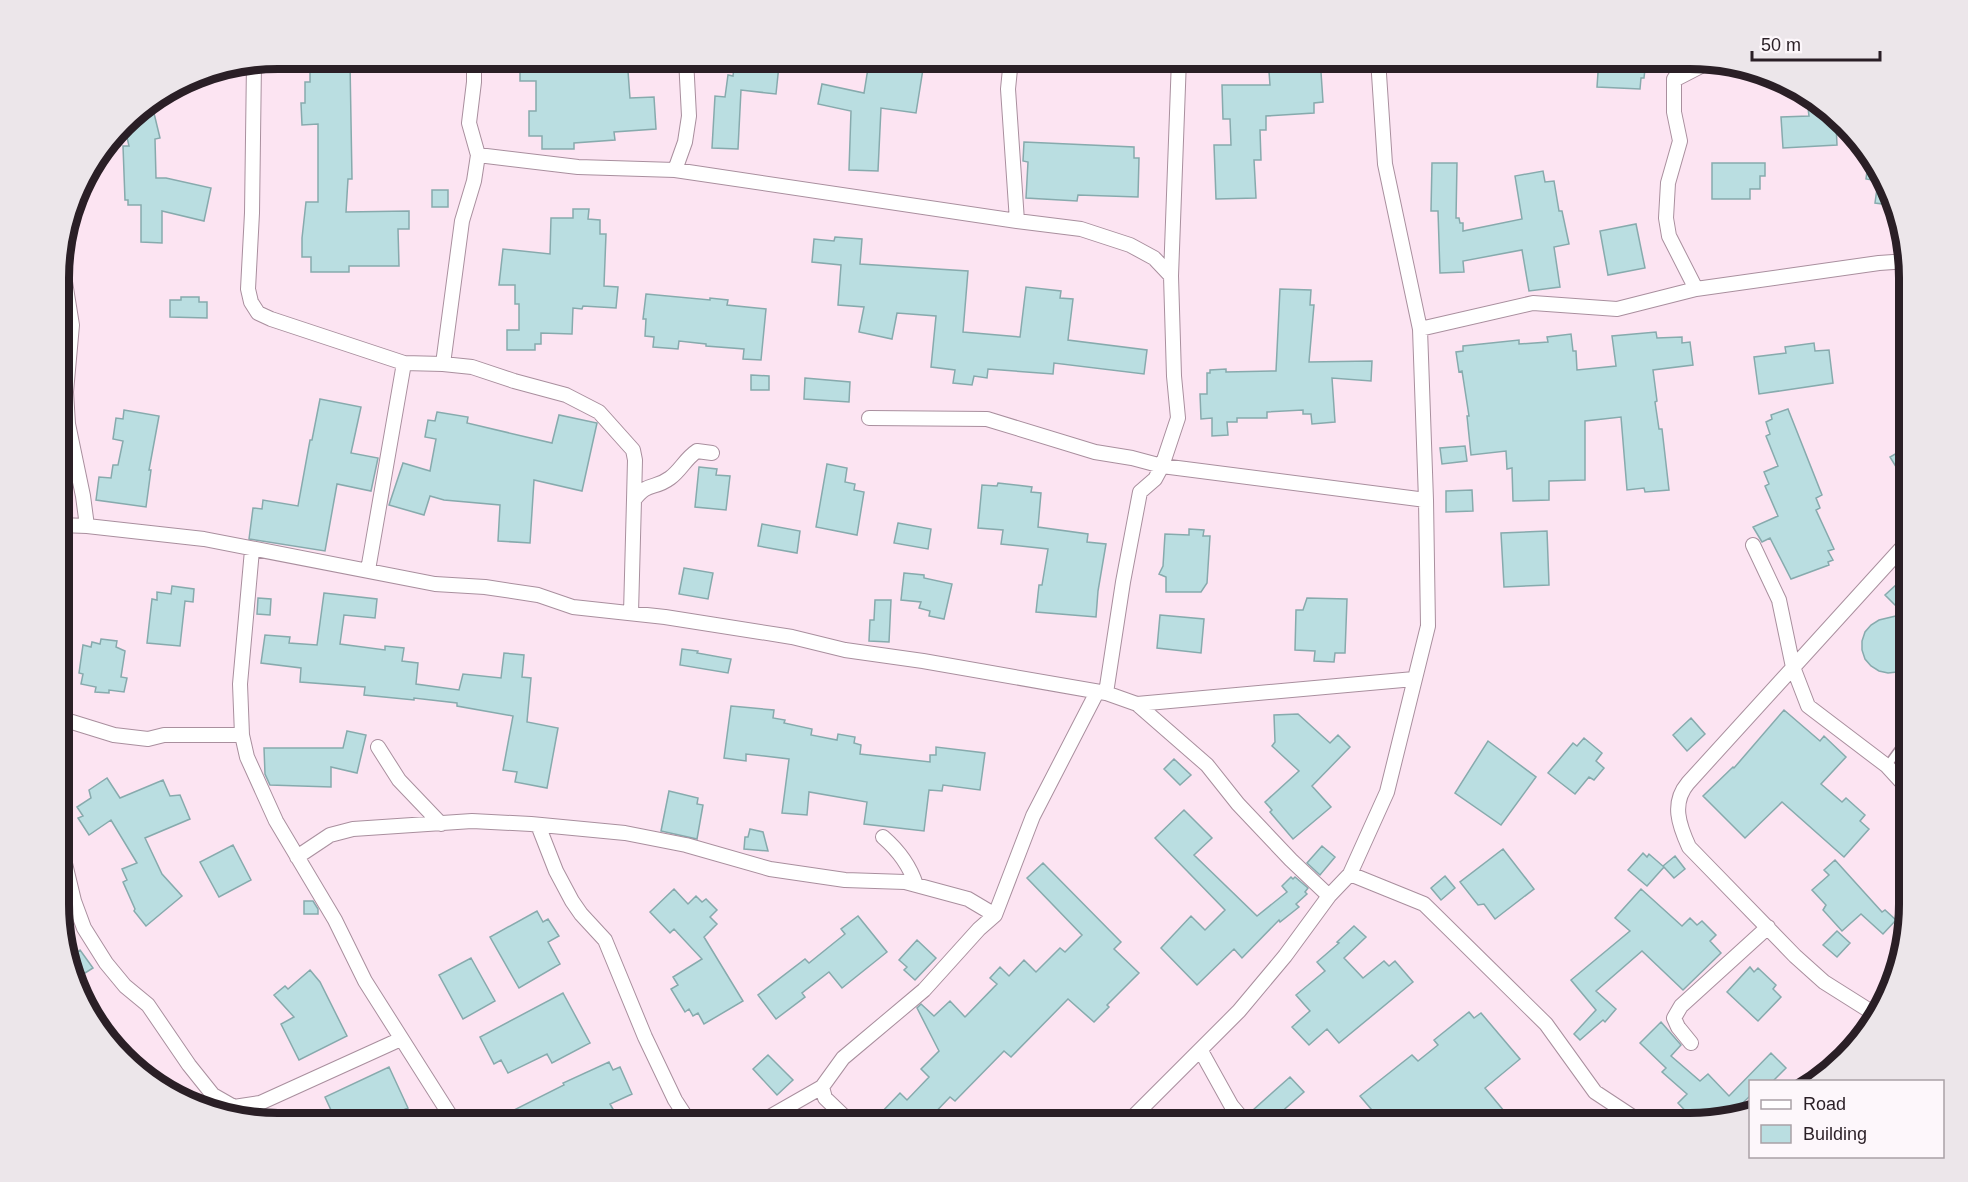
<svg xmlns="http://www.w3.org/2000/svg" width="1968" height="1182" viewBox="0 0 1968 1182" font-family="Arial,sans-serif">
<style>
.building{fill:#badee1;stroke:#87aaad;stroke-width:1.5}
.lines{fill:none;stroke-linecap:round;stroke-linejoin:round}
.service-casing{stroke:#a98f9e;stroke-width:10}
.minor-casing{stroke:#a98f9e;stroke-width:16}
.service{stroke:#fff;stroke-width:7}
.minor{stroke:#fff;stroke-width:14}
.rim{fill:none;stroke:#2a1f26;stroke-width:8}
</style>
<rect width="100%" height="100%" fill="#fce4f2"/>
<path class="building" d="M520 58H627L630 98 654 97 656 129 614 132 615 140 574 143V149H542V136H529V111H536V81H520Z
M881 58H908L907 66 923 69 916 113 881 108 878 171 849 170 851 111 818 104 822 84 864 93 869 62 880 63Z
M1268 58H1322L1323 71 1321 72 1323 102 1314 103V113L1266 116V130H1260L1261 160H1254L1256 198 1216 199 1214 145H1231L1230 119H1223L1222 85H1270Z
M1599 58 1646 60 1644 78H1641L1640 89 1597 87Z
M735 59 779 65 776 94 741 90 738 149 712 148 715 96 725 97 728 75 733 76Z
M350 63 352 179H348L346 212 409 211V229H398L399 266H349V272H311V257H302V238L306 202H318V124L302 125 301 103H305V82H310V64Z
M152 105 160 138 155 139 156 178H166L211 188 204 221 162 211V243L141 242V205H128V200H125L123 146H129L124 124 133 113 142 107Z
M1808 108H1820L1836 124 1837 145 1783 148 1781 117 1809 116Z
M1024 142 1134 147V158H1139L1138 197 1078 195 1077 201 1026 198 1028 162 1023 161Z
M1869 156 1880 168 1891 205 1875 203 1878 181 1866 179Z
M1432 163H1457L1456 218H1459L1460 223H1463V231L1522 219 1515 176 1543 171 1545 182 1554 181 1559 211H1562L1569 244 1554 247 1560 287 1529 291 1522 250 1463 261 1464 272 1440 273 1438 211H1431Z
M1712 163H1765V176H1760V189H1750V199H1712Z
M432 190H448V207H432Z
M573 209H589L588 219 600 220V234H606L604 286 618 287 616 308 583 306 582 309 573 308 572 334 541 333V344H535V350H507V330H519V304H515V285H499L503 249 550 254 551 218H573Z
M1636 224 1645 268 1608 275 1600 231Z
M835 237 862 239 860 264 968 271 963 332 1020 337 1026 287 1061 291 1060 298 1073 299 1068 340 1147 350 1144 374 1054 363 1053 374 988 369 987 378 974 376 972 385 953 383 955 370 931 367 936 316 897 313 892 339 859 332 864 307 838 305 841 265 812 262 814 239 834 241Z
M1280 289 1311 290 1310 305H1314L1309 362 1372 361 1371 381 1332 378 1335 422 1312 424 1311 414H1303V410L1267 412V418H1237V422H1227L1228 435 1212 436V418L1201 419 1200 394H1207V373H1210V370L1226 369V372L1276 371Z
M646 294 710 300V298L728 300 727 305 766 309 761 360 743 359 744 349 706 346V344L679 341 678 349 653 347 654 337 645 336 646 319H643Z
M181 297H199V302H207V318L170 317V300H181Z
M1656 332 1657 338 1682 337V343L1690 342 1693 365 1653 370 1657 401 1655 402 1659 429H1662L1669 490 1645 492 1644 488 1627 490 1621 417 1585 421V480L1549 481V500L1513 501 1512 468 1507 469 1506 451 1471 455 1467 416H1469L1462 371 1459 372 1456 352 1463 351V346L1519 340V344L1548 342 1547 337 1571 334 1573 351H1576L1577 370 1616 366 1612 336Z
M1814 343 1815 351 1829 350 1833 383 1759 394 1754 357 1786 353 1785 347Z
M751 375 769 376V390H751Z
M805 378 850 382 849 402 804 399Z
M320 399 361 407 351 453 378 458 371 491 337 484 325 551 249 539 253 508 262 509 263 500 298 506 310 440H312Z
M1788 409 1822 495 1816 498 1820 508 1816 510 1834 549 1828 551 1833 560 1828 562 1829 565 1791 579 1770 538 1762 542 1753 527 1778 516 1765 486 1769 484 1764 472 1778 466 1766 436 1770 434 1766 422 1772 419 1771 415Z
M124 410 159 416 149 470H151L146 507 96 500 99 477 111 478 113 465H118L123 441 113 439 116 418 123 419Z
M437 412 468 417 467 423 552 443 559 415 597 423 582 491 534 480 530 543 498 541 500 505 444 500 430 496 424 515 389 505 403 463 430 471 436 439 425 437 428 420 435 421Z
M1465 446 1467 461 1442 464 1440 448Z
M1909 446V488L1890 457Z
M827 464 847 468 845 482 855 484 854 490 864 492 857 535 816 527Z
M699 467 717 469 716 475 730 476 726 510 695 507Z
M998 483 1032 487 1031 492 1041 493 1038 527 1088 534 1087 542 1106 544 1098 591 1096 617 1036 612 1039 585H1042L1048 549 1001 544 1003 530 978 528 982 485 997 486Z
M1472 490 1473 511 1446 512V491Z
M898 523 931 529 928 549 894 543Z
M762 524 800 531 797 553 758 546Z
M1189 529 1204 530 1203 536H1210L1207 583 1201 592H1166V577L1159 574 1163 566 1165 534 1189 535Z
M1547 531 1549 585 1504 587 1501 533Z
M684 568 713 573 708 599 679 594Z
M904 573 924 575V578L952 584 944 619 929 616 930 611 919 608 921 602 901 600Z
M1909 573V664L1897 672 1888 673 1879 671 1871 666 1865 659 1862 650V641L1865 632 1871 625 1879 620 1904 614 1885 595Z
M172 586 194 589 193 602 185 601 180 646 147 643 152 599 157 600V592L171 594Z
M324 593 377 599 375 618 344 615 340 644 385 650V646L404 648 402 661 418 663 416 684 459 690 463 674 501 678 504 653 524 655 522 677 531 678 527 722 558 728 547 788 515 782 517 772 503 770 513 716 457 706V703L414 698V700L364 695 365 687 300 682 301 668 261 663 265 635 290 637 289 643 317 645Z
M258 598 271 599 270 615 257 614Z
M1307 598 1347 599 1345 653H1335L1334 662 1314 661 1315 651 1295 650 1296 610H1303Z
M875 600H891L889 642 869 641 870 620H874Z
M1160 615 1204 619 1201 653 1157 648Z
M101 639 117 641 116 647 125 651 121 677 127 678 124 692 109 690V693L95 692 96 687 81 684 83 674 79 673 83 645 91 647 92 642 100 644Z
M682 649 698 651 697 653 731 659 728 673 680 665Z
M731 706 774 710 773 718 785 720 784 723 812 729 811 735 837 740 838 734 855 737 854 743 861 745 860 754 930 762V755H936V747L985 753 980 790 943 785 942 791 929 790 924 831 864 824 867 802 809 792 807 815 782 813 789 759 746 754V761L724 758Z
M1784 710 1820 741 1824 736 1846 757 1821 784 1842 802 1846 798 1865 815 1860 821 1869 829 1844 857 1782 802 1745 838 1703 796 1733 767 1734 768Z
M1298 714 1330 743 1338 735 1350 747 1312 786 1331 807 1293 839 1270 812 1272 810 1265 802 1299 771 1272 746 1275 742 1274 715Z
M1691 718 1705 734 1687 751 1673 735Z
M347 731 366 735 357 773 331 767V787L270 785 265 774 264 748H343Z
M1584 738 1602 753 1596 761 1604 768 1594 780 1589 777 1575 794 1548 773 1573 743 1577 746Z
M1488 741 1536 777 1501 825 1455 793Z
M1174 759 1191 775 1180 785 1164 769Z
M107 778 120 798 163 780 170 796 180 795 190 819 145 838 162 874 182 896 146 926 134 911 135 909 123 882 127 880 122 869 137 863 111 820 89 835 78 818 83 816 77 807 91 798 89 790Z
M669 791 698 798 697 804 703 805 697 839 661 831Z
M1184 810 1212 838 1194 855 1257 916 1287 892 1282 886 1291 877 1293 879 1295 877 1308 888 1305 892 1307 894 1296 904 1299 907 1280 922 1279 920 1242 958 1234 949 1197 985 1161 948 1191 916 1205 930 1225 910 1155 838Z
M750 829 763 832 768 851 744 849 745 837H748Z
M233 845 251 880 219 897 200 862Z
M1322 846 1335 857 1320 875 1307 863Z
M1503 849 1534 889 1495 919 1484 904 1478 905 1460 882Z
M1643 853 1647 857 1649 854 1664 867 1647 886 1628 870Z
M1675 856 1685 869 1674 878 1663 866Z
M1835 860 1882 912 1885 910 1896 920 1883 934 1861 914 1842 931 1823 910 1826 905 1812 890 1829 875 1824 870Z
M1043 863 1121 942 1114 949 1139 973 1107 1005 1109 1007 1094 1022 1068 999 1011 1057 1004 1051 955 1101 950 1097 925 1123H889L880 1114 900 1093 907 1100 929 1077 921 1069 939 1051 917 1008 921 1004 934 1016 950 1001 965 1017 997 984 990 978 1000 967 1009 976 1024 960 1036 972 1060 948 1065 952 1082 935 1027 878Z
M1445 876 1455 888 1441 900 1431 888Z
M674 889 688 904 696 896 702 902 706 899 717 910 710 917 717 924 704 937 743 1001 704 1024 698 1013 693 1016 689 1009 685 1012 671 989 678 985 673 977 702 959 674 929 670 933 650 912Z
M1641 889 1682 926 1690 918 1697 925 1702 921 1716 935 1710 941 1721 953 1683 990 1642 951 1596 991 1616 1009 1605 1022 1603 1020 1580 1040 1574 1034 1596 1010 1571 980 1630 931 1615 918Z
M304 901H313L318 909V914H304Z
M537 911 543 922 548 919 559 936 548 942 560 964 519 988 490 937Z
M858 916 887 952 842 988 829 972 802 993 805 997 776 1019 758 995 805 959 809 963 845 934 841 929Z
M1354 926 1366 937 1344 958 1363 978 1384 961 1389 966 1395 961 1413 982 1339 1043 1327 1029 1309 1045 1292 1027 1310 1011 1296 995 1325 971 1317 962 1339 943 1337 942Z
M1837 931 1850 943 1837 957 1823 945Z
M917 940 936 958 915 980 904 970 907 967 899 960Z
M80 950 93 968 77 978 70 958Z
M471 958 495 1001 463 1019 439 975Z
M1750 967 1754 972 1758 968 1776 985 1773 989 1781 997 1758 1021 1727 992Z
M310 970 320 982 347 1036 299 1060 281 1024 294 1017 274 995 285 986 288 989Z
M563 993 590 1043 552 1063 547 1054 508 1073 501 1060 494 1064 480 1037Z
M1469 1012 1474 1018 1481 1013 1520 1059 1485 1088 1514 1123H1383L1360 1096 1412 1055 1418 1061 1438 1045 1434 1040Z
M1661 1022 1681 1045 1671 1056 1700 1081 1708 1074 1729 1096 1771 1053 1786 1068 1772 1082H1750V1096L1730 1115 1704 1123H1697L1678 1103 1687 1094 1662 1072 1666 1068 1640 1043Z
M768 1055 793 1080 777 1095 753 1069Z
M609 1062 613 1070 620 1067 632 1094 610 1104 621 1123H516L510 1112 564 1085 563 1083Z
M389 1067 408 1108 374 1123H337L325 1097Z
M1290 1077 1304 1092 1269 1123H1266L1253 1110Z"/>
<g class="lines">
<defs>
<path id="service" d="M1887 766 1909 736"/>
<path id="minor" d="M474 59V82L469 123 478 155 578 167 675 170 1017 221 1081 229 1130 245 1154 258 1171 276
M1011 59 1008 89 1017 221
M254 63 252 213 248 289 251 302 258 313 271 319 404 363 443 364 462 221 474 181 478 155
M1674 79 1688 59
M675 170 685 142 689 116 686 59
M60 251 72 325 66 392 68 424 83 496 87 526 204 539 435 584 485 587 538 595 573 607 665 617 792 637 845 650 923 661 1106 693 1137 704 1414 679
M1696 289 1669 236 1666 218 1668 183 1680 141 1674 112V80L1707 63
M1420 329 1533 303 1617 309 1696 289 1879 263 1908 261
M443 364 472 367 514 381 566 395 599 412 633 450 635 460 634 500
M869 418 987 419 1095 452 1132 458 1162 466 1426 500
M60 525 87 526
M1753 545 1779 600 1793 667 1808 706 1887 766 1909 790
M252 550 240 684 242 735 247 757 276 821 335 920 365 981 455 1123
M368 570 404 363
M631 613 634 500C648 481 654 490 670 478 681 470 685 459 697 451L712 453
M1106 693 1123 582 1140 492 1155 479 1162 466 1178 418 1174 376 1171 276 1179 59
M1137 704 1207 765 1238 804 1291 860 1329 896
M64 721 72 722 114 735 148 739 164 735H242
M378 747 399 780 441 824
M538 825 556 871 572 901 581 914 605 940 645 1037 675 1100 690 1123
M883 837C898 850 910 866 916 885
M60 843 74 901 84 928 106 963 125 986 148 1005 189 1065 213 1095 234 1107 260 1103 401 1039
M297 857 330 835 353 829 472 821 531 824 625 833 686 845 770 869 845 880 905 882 968 899 995 915
M1350 874 1424 904 1546 1024 1595 1092 1642 1123
M1876 1018 1870 1011 1824 982 1795 956 1689 847C1679 825 1671 803 1688 783L1909 540
M1691 1043 1678 1027 1674 1018 1681 1006 1768 927
M1201 1051 1231 1105 1246 1123
M759 1123 822 1087
M851 1123 825 1098 822 1087 843 1058 924 990 979 929 995 915 1033 816 1097 692
M1127 1123 1239 1011 1285 956 1329 896 1350 874 1387 792 1428 626 1426 500 1420 329 1385 164 1378 59"/>
</defs>
<use href="#service" class="service-casing"/>
<use href="#minor" class="minor-casing"/>
<use href="#service" class="service"/>
<use href="#minor" class="minor"/>
</g>
<path d="M0 0H1968V1182H0ZM278 69H1690A209 209 0 0 1 1899 278V904A209 209 0 0 1 1690 1113H278A209 209 0 0 1 69 904V278A209 209 0 0 1 278 69Z" fill="#ece6ea" fill-rule="evenodd"/>
<path class="rim" d="M278 69H1690A209 209 0 0 1 1899 278V904A209 209 0 0 1 1690 1113H278A209 209 0 0 1 69 904V278A209 209 0 0 1 278 69Z"/>
<rect x="1749" y="1080" width="195" height="78" fill="#fdf7fb" stroke="#a9a1a6" stroke-width="1.5"/>
<rect x="1761" y="1100" width="30" height="9" fill="#ffffff" stroke="#a9a1a6" stroke-width="1.5"/>
<text x="1803" y="1110" font-size="18" fill="#2a1f26">Road</text>
<rect x="1761" y="1125" width="30" height="18" fill="#badee1" stroke="#a9a1a6" stroke-width="1.5"/>
<text x="1803" y="1140" font-size="18" fill="#2a1f26">Building</text>
<path d="M1752 51v9h128v-9" fill="none" stroke="#2a1f26" stroke-width="3"/>
<text x="1761" y="51" font-size="18" fill="#2a1f26" stroke="#fdf7fb" stroke-width="4.5" paint-order="stroke">50 m</text>
</svg>
